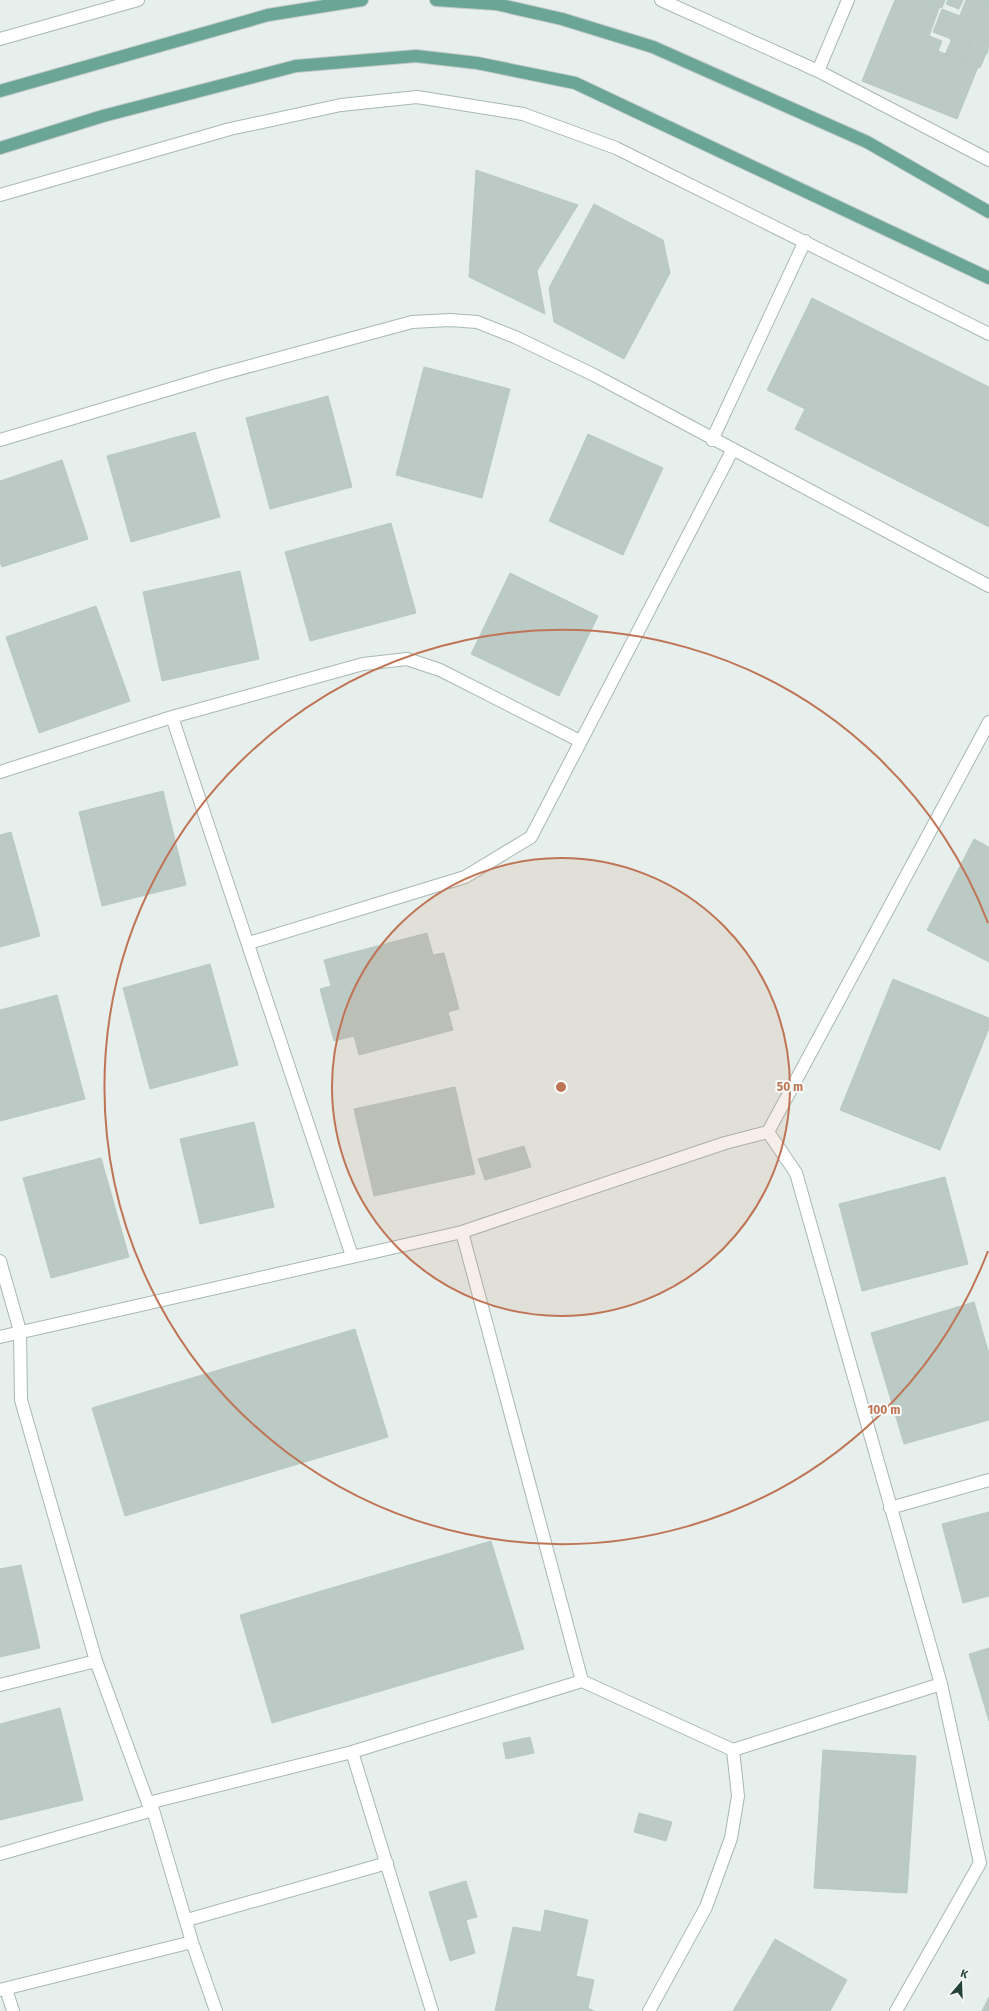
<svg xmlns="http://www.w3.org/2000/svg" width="989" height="2011" viewBox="0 0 989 2011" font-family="'Fira Sans',sans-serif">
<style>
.building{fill:#bbcac4;stroke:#b8c9c2}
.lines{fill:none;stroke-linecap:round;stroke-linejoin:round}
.minor-casing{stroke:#a8b8b2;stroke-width:14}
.major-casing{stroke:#c2cac8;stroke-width:14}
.minor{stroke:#fff;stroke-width:12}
.major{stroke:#6aa596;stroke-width:12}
.ring{fill:none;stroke:#c07456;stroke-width:2}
.centre{fill:#c07456;stroke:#f7fbf9;stroke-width:2}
.ring-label{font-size:12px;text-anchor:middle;font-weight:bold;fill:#c07456;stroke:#f7fbf9;stroke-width:4;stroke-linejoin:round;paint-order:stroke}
</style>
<rect width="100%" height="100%" fill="#e6efeb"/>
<path class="building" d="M895 0H925L940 6 929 36 887 19Z
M925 0H945L942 8Z
M948 0H963L959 9 946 4Z
M966 0H976L986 4 968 47 950 40Z
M976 0H989V5L986 4Z
M986 4 989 5V44L972 37Z
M942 9 960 16 951 39 933 32Z
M887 19 942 41 917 103 862 81Z
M972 37 989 44 987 54 968 47Z
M951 41 968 48 963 61 945 55Z
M968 47 986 54 980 68 963 61Z
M938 51 978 67 957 119 917 103Z
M476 170 578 205 537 271 545 314 469 277Z
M594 204 663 240 670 273 624 359 554 322 549 288Z
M812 298 989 387V527L795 429 805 409 767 390Z
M424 367 510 389 482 498 396 475Z
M328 396 352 487 270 509 246 418Z
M195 432 220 517 131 542 107 456Z
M588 434 663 468 623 555 549 521Z
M62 460 88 539 2 567 0 562V481Z
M391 523 416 613 310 641 285 552Z
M240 571 259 659 162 681 143 592Z
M510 573 598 616 559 696 471 654Z
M96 606 130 701 39 733 6 637Z
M163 791 186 885 102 906 79 812Z
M11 832 40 936 0 947V835Z
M974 839 989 847V962L927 930Z
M427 933 433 955 444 953 459 1009 448 1012 453 1030 359 1055 354 1036 334 1041 320 989 331 986 324 960Z
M210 964 238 1065 150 1089 123 988Z
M893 979 989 1018V1028L940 1150 840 1110Z
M57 995 85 1099 0 1121V1010Z
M455 1087 475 1174 374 1196 354 1109Z
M254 1122 274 1207 200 1224 180 1139Z
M524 1146 531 1167 485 1180 478 1159Z
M101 1158 129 1257 51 1278 23 1178Z
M945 1177 968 1264 862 1291 839 1204Z
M974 1302 989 1354V1420L904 1444 871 1333Z
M355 1329 388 1437 125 1516 92 1408Z
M989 1512V1596L963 1603 942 1524Z
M491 1541 524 1649 272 1723 240 1615Z
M21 1565 40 1648 0 1657V1569Z
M989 1648V1721L969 1654Z
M60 1708 83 1800 0 1820V1724Z
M530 1737 534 1753 506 1759 503 1743Z
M823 1750 916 1756 907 1893 814 1888Z
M639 1813 672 1822 666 1841 634 1832Z
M466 1881 477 1917 466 1920 475 1953 450 1961 429 1892Z
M545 1910 588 1920 576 1976 594 1980 588 2008 594 2011H495L513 1927 541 1932Z
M775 1939 847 1980 830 2011H733Z
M989 1997V2011H982Z"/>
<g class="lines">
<defs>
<path id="minor" d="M661 0 818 71 989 160
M0 39 138 0
M818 71 848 0
M0 195 230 129 341 105 417 97 523 114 616 148 989 334
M0 440 217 375 412 322 450 320 477 322 515 337 594 375 989 586
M712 440 805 241
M172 717 352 1256
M0 772 172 717 363 664 407 659 440 670 580 741
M249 943 465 877 531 837 733 449
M768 1132 796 1173 941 1684 980 1863 896 2011
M462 1232 582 1681 733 1750 941 1684
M0 1261 20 1331 21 1400 96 1661 148 1803 153 1810 192 1942 216 2011
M0 1337 462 1232 725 1143 768 1132 989 722
M890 1508 989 1480
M0 1685 96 1661
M352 1752 432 2011
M148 1803 352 1752 582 1681
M0 1854 153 1810
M187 1920 387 1863
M6 1989 13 2011
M0 1990 192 1942
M649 2011 706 1907 731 1838 738 1796 733 1750"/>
<path id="major" d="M436 0 496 4 562 19 653 47 867 142 989 212
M0 91 268 15 362 0
M0 148 103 116 296 66 416 56 477 63 575 83 989 278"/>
</defs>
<use href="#minor" class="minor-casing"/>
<use href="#major" class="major-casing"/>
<use href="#minor" class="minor"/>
<use href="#major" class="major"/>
</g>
<circle cx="561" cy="1087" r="229" fill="#c07456" fill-opacity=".12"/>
<g class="ring">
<circle cx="561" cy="1087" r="229"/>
<path d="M988 1251A457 457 0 1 1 988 923"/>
</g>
<circle cx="561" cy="1087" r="6" class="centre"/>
<g class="ring-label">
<text x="790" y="1091">50 m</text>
<text x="884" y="1414">100 m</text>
</g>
<g transform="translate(961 1983) rotate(19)" stroke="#f7fbf9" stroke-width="3" paint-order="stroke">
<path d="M0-3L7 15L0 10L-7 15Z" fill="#24423a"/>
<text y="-6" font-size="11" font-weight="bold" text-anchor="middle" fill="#24423a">K</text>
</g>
</svg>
